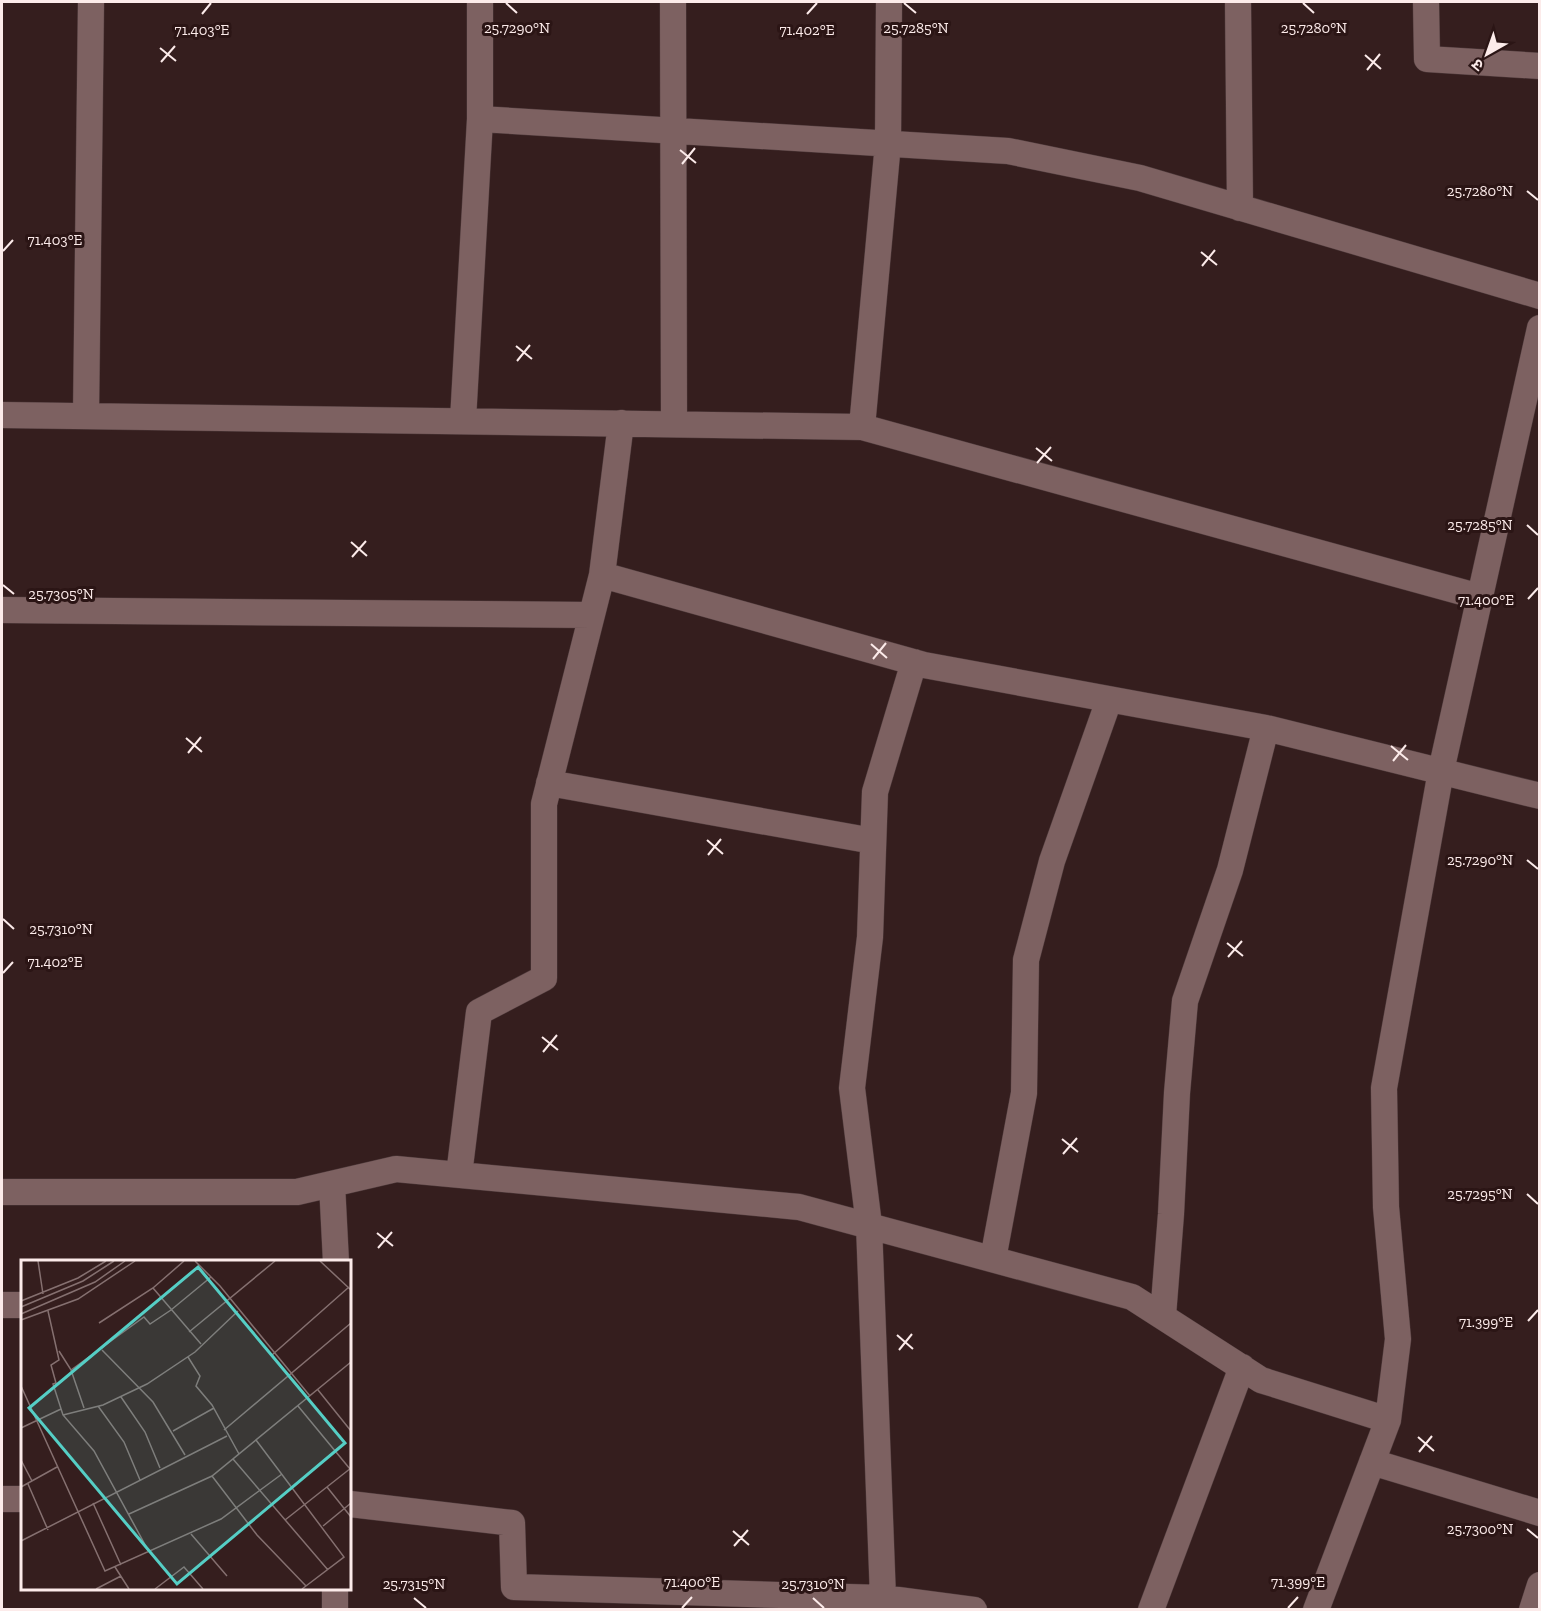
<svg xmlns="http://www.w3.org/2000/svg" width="1541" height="1611" viewBox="0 0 1541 1611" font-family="'Zilla Slab','Noto Sans Devanagari',serif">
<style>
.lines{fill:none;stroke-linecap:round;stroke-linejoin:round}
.street-casing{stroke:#4d393a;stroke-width:27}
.street{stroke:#7d6161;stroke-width:26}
.ticks{fill:none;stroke:#fcebea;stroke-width:2}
.inset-road{fill:none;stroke:#857070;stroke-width:1.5}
.view{fill:#55cec5;fill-opacity:0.15;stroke:#55cec5;stroke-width:3}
.inset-edge{fill:none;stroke:#fcebea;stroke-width:3}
.ticks-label{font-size:15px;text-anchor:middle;fill:#fcebea;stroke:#2b1515;stroke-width:6;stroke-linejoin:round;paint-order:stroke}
</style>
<rect width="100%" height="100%" fill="#351e1e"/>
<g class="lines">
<defs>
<path id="street" d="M673 2 674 423
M1238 2 1240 208
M1426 2 1427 59 1540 66
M480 119 1008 151 1140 178 1540 296
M2 415 862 427 1480 597
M86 416 91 2
M463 420 480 119V2
M862 427 888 143 889 2
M602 575 924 665 1266 728 1540 796
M2 610 591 615
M549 783 873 841
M459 1175 479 1012 544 978V804L602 575 621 423
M332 1184 336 1262
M2 1192H297L396 1169 799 1207 1132 1297 1261 1380 1388 1420
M993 1259 1024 1093 1026 960 1052 861 1109 700
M2 1305H22
M1163 1316 1171 1214 1177 1093 1185 1001 1230 870 1266 728
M1372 1462 1540 1513
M2 1499H22
M350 1504 512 1523 514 1587 883 1598 974 1610
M883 1598 869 1225 852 1088 870 937 875 792 914 662
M335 1610V1588
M1151 1610 1242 1367
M1316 1610 1388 1420 1398 1339 1386 1207 1384 1088 1441 771 1540 328
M1532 1610 1540 1585"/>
</defs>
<use href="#street" class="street-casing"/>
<use href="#street" class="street"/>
</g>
<path class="ticks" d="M506 3 517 13M904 3 916 13M1303 3 1314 13M202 14 211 3M807 14 817 3M160 48 176 61M1365 55 1381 69M161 62 175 46M1367 70 1380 54M680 150 696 163M682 164 695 148M1527 191 1538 200M3 251 13 240M1201 252 1217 265M1202 266 1215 250M516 346 532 359M517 361 530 345M1036 448 1052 461M1037 463 1051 447M1527 525 1538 535M351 542 367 556M352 557 366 541M3 585 14 594M1528 599 1538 588M871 644 887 658M873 659 886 643M186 738 202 752M1391 746 1408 760M188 753 201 737M1393 761 1406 745M707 840 723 854M708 855 721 839M1527 860 1538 869M3 919 14 929M1227 943 1243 956M1228 957 1242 941M3 973 13 962M542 1037 558 1050M543 1052 557 1035M1062 1139 1078 1152M1063 1154 1077 1138M1527 1194 1538 1204M377 1233 393 1246M378 1248 392 1232M1528 1321 1538 1310M897 1335 913 1349M899 1350 912 1334M1418 1437 1434 1451M1419 1452 1432 1436M1527 1529 1538 1538M733 1531 749 1545M734 1546 748 1530M414 1598 426 1608M813 1598 824 1608M682 1608 692 1597M1288 1608 1298 1597"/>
<g transform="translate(21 1260)">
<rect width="330" height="330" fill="#351e1e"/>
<path class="inset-road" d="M17 1 22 34M174 1 199 26 289 136M299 1 330 30M132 28 180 84M0 41 57 18 85 1M0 47 62 21 93 1M27 51 38 100 30 105 35 123 32 124 42 155 73 191 128 292M0 54 74 22 104 1M0 60 57 39 114 1M78 63 132 28 163 1M168 72 254 1M81 90 132 142 164 195M38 91 50 110 123 57 129 64 150 50 190 17M251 95 328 27M167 97 179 116 175 126 191 145 218 194M50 110 63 148M0 126 84 311 200 259 261 214M297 130 330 171M100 137 124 172 139 208M77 146 103 182 119 220M277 146 329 209M42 155 82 145 126 124 174 92 217 51M0 168 40 149M203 170 330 63M152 171 193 148M235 180 323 297 281 329M212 199 307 310M0 200 11 221M191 216 236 275 285 326M7 224 27 270M0 227 36 207M306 227 330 257M72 243 100 305M108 254 191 216 330 102M264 260 330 208M302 266 330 243M170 274 206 316M0 281 206 176M94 307 108 329M75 329 100 316M134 329 163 307 182 329"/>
<path class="view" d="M177 7 324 183 156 324 8 148Z"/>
<rect width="330" height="330" class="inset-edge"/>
</g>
<g class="ticks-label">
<text x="517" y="33">25.7290°N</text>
<text x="916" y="33">25.7285°N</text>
<text x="1314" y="33">25.7280°N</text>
<text x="202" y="35">71.403°E</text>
<text x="807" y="35">71.402°E</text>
<text x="1480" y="196">25.7280°N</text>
<text x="55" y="245">71.403°E</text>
<text x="1480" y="530">25.7285°N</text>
<text x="61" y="599">25.7305°N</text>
<text x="1486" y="605">71.400°E</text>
<text x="1480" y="865">25.7290°N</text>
<text x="61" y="934">25.7310°N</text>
<text x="55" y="967">71.402°E</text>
<text x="1480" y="1199">25.7295°N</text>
<text x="1486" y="1327">71.399°E</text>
<text x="1480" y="1534">25.7300°N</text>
<text x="692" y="1587">71.400°E</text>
<text x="1298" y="1587">71.399°E</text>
<text x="414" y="1589">25.7315°N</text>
<text x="813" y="1589">25.7310°N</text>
</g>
<rect width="1541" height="1611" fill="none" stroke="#fcebea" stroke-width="6"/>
<g transform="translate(1487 54) rotate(220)" stroke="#2b1515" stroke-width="4.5" paint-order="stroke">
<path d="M0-4.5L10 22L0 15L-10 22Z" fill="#fcebea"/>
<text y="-9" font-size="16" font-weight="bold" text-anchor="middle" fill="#fcebea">उ</text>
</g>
</svg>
